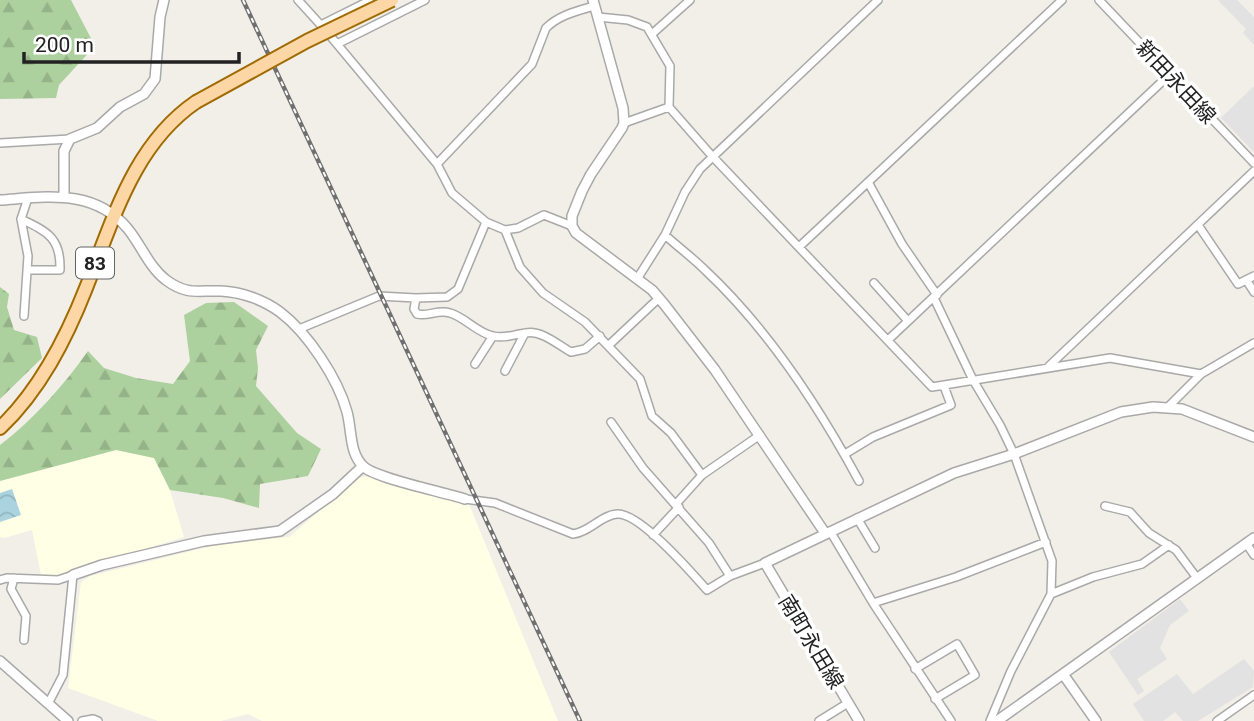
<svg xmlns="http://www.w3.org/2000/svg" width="1254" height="721" viewBox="0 0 1254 721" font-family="Roboto,'Noto Sans JP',sans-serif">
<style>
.education{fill:#ffffe5}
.forest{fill:url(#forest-firs)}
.parking{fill:#e2e2e2}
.water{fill:url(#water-waves)}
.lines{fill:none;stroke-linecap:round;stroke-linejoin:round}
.minor-casing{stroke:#a9a9a9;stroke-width:10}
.tertiary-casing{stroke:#a9a9a9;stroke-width:12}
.primary-casing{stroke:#a06b00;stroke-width:16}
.minor{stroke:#fff;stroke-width:7}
.tertiary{stroke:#fff;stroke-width:9}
.primary{stroke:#fcd6a4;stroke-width:12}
.rail-casing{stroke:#707070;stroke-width:4.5}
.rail{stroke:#fff;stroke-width:2;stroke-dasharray:5;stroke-linecap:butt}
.primary-bridge-casing{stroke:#a06b00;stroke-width:16;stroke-linecap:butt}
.primary-bridge{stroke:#fcd6a4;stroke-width:12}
.labels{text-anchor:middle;stroke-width:7;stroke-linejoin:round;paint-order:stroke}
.shield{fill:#fff;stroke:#646464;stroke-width:2}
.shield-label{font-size:19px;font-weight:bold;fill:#222}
.street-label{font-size:21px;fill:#222;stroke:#fff}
</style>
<defs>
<pattern id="forest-firs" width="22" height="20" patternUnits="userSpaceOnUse" patternTransform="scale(1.75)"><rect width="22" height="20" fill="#add19e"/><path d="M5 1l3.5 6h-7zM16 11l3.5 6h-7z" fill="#95b388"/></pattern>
<pattern id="water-waves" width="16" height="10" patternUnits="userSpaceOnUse" patternTransform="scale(1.75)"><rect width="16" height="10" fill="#aad3df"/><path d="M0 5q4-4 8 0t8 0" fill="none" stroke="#92b5bf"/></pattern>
</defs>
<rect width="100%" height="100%" fill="#f2efe9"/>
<path class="education" d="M116 450 154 458 170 490 184 537 57 576 41 575 32 530 4 538 0 537V481Z
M369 476 469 504 558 721H262L248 714 221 721H158L68 688 81 582 90 576 216 545 289 537 358 478Z"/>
<path class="forest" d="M0 0H71L95 46 59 85 56 98 0 99Z
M0 287 9 294 7 307 14 330 37 337 42 358 0 399Z
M234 302 268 326 256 350 258 368 256 386 297 433 321 449 308 476 260 484 259 508 223 498 170 490 154 458 116 450 0 481V445C34 419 64 385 88 351L104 368 136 378 173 384 190 361 184 315 206 303Z"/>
<path class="parking" d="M1218 0H1237L1254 17V45L1243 33 1246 29Z
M1254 86V152L1221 118Z
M1180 599 1189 611 1170 625 1160 648 1167 659 1137 679 1144 691 1138 695 1109 652Z
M1244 659 1254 671 1253 687 1198 721H1183L1175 712 1163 721H1144L1133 704 1177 674 1193 694Z"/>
<path class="water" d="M12 489 21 515 0 522V493Z"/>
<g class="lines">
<defs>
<path id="minor" d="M298 0 327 32 437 164 452 193 486 222 505 230 518 228 544 215 572 226
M1099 0 1254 163
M598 17 628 20 647 27 670 66 669 107 712 156 932 387 1110 358 1201 374
M321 25 371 0
M652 34 690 0
M337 44 425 0
M624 123 669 107
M0 143 70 139
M437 164 532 64 546 28C559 15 577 11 594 6
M868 182 902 244 937 295
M21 219C48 232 61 238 60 270H28
M1198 225 1238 284 1254 276
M505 230 520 267 543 293 585 322 640 379 652 416 671 433 702 475
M665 235C678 247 693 258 705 270 767 328 819 407 859 481
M799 247 1062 0
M637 279 665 235 685 192 700 169 878 0
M1247 281 1254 292
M874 283 908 321
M416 298 414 309 417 314C428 317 438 309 450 313 465 317 477 333 493 336 505 339 515 334 526 333 542 330 558 345 571 352L585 349 600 336
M934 298 973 380 1000 425 1014 454 1052 561 1051 594 1011 671 990 721
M24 316 28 256 21 219 28 198
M299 329 379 296 416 298 447 297 458 289 486 222
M888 340 1169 75
M609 345 659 298
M475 364 493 336
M1049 366 1254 171
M505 371 525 333
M1168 407 1201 374 1254 343
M611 422 643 468 709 543 730 576
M845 454 873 437 951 405 944 386
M465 499 495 503 573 534C590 532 601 515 617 514 639 512 692 573 707 590L730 576 765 563
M676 504 702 475 760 435
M1105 506 1130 512 1149 533 1176 550 1197 578
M857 518 875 548
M830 531 873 603 951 721
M653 535 679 507
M1246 543 1254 555
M14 578 11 589 26 616 24 640
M0 580 7 578 58 580 73 575 63 675 49 702
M1051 594 1093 577 1142 564 1169 545
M873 603 956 577 1046 542
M915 669 957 644 975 675 935 699
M82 721 93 719 98 721
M819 721 848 703
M1217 721 1254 695"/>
<path id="tertiary" d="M593 0 623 108 624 123 622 128 591 174 582 191 572 216V226L576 233 652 290 664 304 715 370 825 533
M64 196V151L70 139 97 128 120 107 144 94 155 79 160 17 164 0
M0 200C46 197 94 188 128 229 141 245 149 267 166 280 188 296 198 290 221 291 242 292 264 300 280 312 308 333 338 379 347 412 352 430 349 454 364 467 378 479 444 492 465 499
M73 575 102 565 204 541 280 531 333 494 363 466
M0 661 68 721
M1063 674 1096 721
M859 721 765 563 954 473 1014 454 1121 412 1153 407 1182 409 1254 437
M997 721 1254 538"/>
<path id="primary" d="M0 428C40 390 66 339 86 288 113 221 133 145 196 102"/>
</defs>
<use href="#minor" class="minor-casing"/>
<use href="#tertiary" class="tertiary-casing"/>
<use href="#primary" class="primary-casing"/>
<use href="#minor" class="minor"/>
<use href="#tertiary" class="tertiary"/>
<use href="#primary" class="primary"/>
<defs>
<path id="rail" d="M243 0 580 721"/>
</defs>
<use href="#rail" class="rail-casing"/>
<use href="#rail" class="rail"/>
<defs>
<path id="primary-bridge" d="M196 102 307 41 392 0"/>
</defs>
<use href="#primary-bridge" class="primary-bridge-casing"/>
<use href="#primary-bridge" class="primary-bridge"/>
</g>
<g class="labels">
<rect class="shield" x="76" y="247.5" width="38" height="31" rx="5"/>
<g class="shield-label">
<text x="95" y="270">83</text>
</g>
<g class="street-label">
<text transform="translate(1176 82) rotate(47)" y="7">新田永田線</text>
<text transform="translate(811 642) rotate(59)" y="7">南町永田線</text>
</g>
</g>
<path d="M24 52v10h215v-10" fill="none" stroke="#222222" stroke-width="3.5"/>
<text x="35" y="52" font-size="21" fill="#222222" stroke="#ffffff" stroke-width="5" paint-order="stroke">200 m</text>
</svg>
